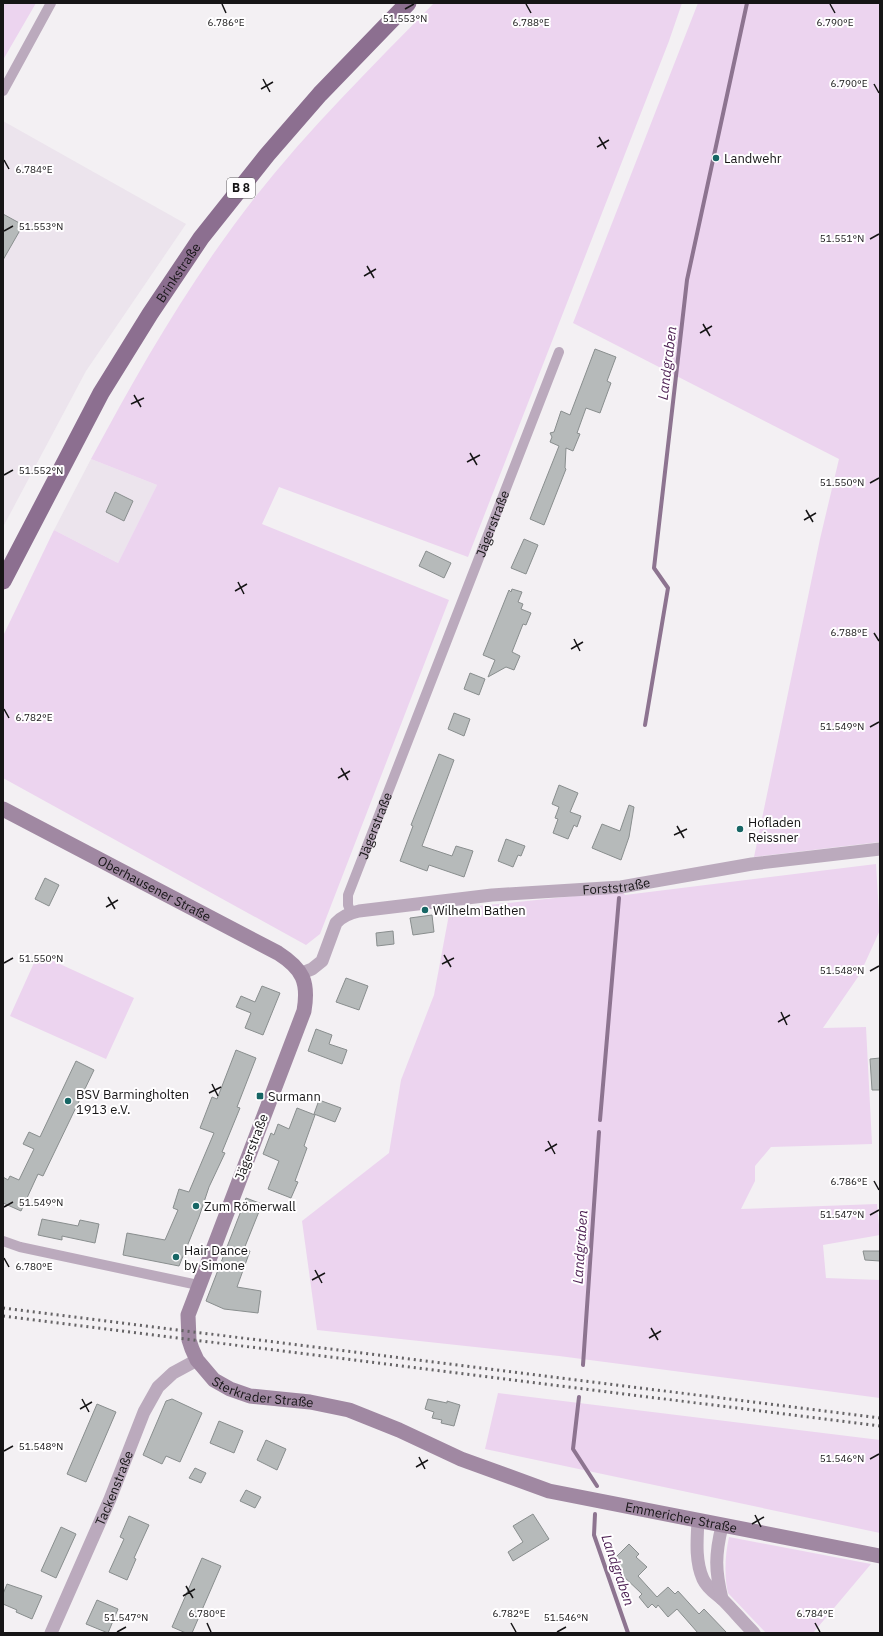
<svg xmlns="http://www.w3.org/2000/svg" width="883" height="1636" viewBox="0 0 883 1636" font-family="'IBM Plex Sans',sans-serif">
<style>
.built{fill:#ece4ed}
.green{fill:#ecd4ef}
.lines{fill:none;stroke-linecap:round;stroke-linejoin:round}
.stream{stroke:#8d7490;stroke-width:4}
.building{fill:#b6baba;stroke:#898e8e}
.minor{stroke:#bbaabd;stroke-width:10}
.tertiary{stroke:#bbaabd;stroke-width:13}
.secondary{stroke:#a088a2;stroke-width:15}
.primary{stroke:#8c6f90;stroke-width:17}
.rail{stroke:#666466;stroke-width:3;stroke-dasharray:2 4;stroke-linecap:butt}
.ticks{fill:none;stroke:#161516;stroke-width:1.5}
.poi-dot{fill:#176665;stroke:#fffeff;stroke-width:1.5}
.labels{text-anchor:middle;stroke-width:4;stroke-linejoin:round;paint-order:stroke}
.shield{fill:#fffeff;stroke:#5c5b5c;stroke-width:1}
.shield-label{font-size:12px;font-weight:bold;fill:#161516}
.poi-label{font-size:13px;fill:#161516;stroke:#fffeff;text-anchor:start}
.street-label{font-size:13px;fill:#161516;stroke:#fffeff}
.water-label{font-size:14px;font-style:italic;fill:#4c1f52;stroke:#fffeff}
.ticks-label{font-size:10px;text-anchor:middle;fill:#161516;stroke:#fffeff;stroke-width:4;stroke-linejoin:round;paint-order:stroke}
</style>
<rect width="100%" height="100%" fill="#f3f0f3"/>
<path class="built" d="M3 121 186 224 86 371 3 527Z
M91 459 157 485 118 563 54 530Z"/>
<path class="green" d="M3 3H36L3 60Z
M434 3H682L669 41 468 557 279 487 262 524 449 600 320 934 306 945 3 778V636L54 530 118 563 157 485 91 459C134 379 180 298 234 225 293 144 365 74 434 3Z
M698 3H880V842L754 857 820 539 839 459 573 323Z
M876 864 880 930 860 974 823 1028 866 1027 872 1144 771 1147 755 1166V1181L741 1209 877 1204 880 1235 823 1245 826 1278 880 1280V1398L559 1356 317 1330 302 1221 389 1153 401 1080 434 995 450 909 622 891 625 895Z
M38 954 134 998 106 1059 10 1016Z
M498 1393 880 1440V1533L485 1449Z
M729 1537 871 1564 813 1633H766L728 1593C724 1576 725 1555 729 1537Z"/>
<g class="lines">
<path class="stream" d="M645 725 668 588 654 568 687 280 747 3
M600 1120 619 898
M583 1365 599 1132
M579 1397 573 1449 597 1486
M595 1514 594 1535 628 1633"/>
</g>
<path class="building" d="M3 214 23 225 3 260Z
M595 349 616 357 607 381 611 383 600 413 586 408 577 433 580 434 573 451 566 448 565 468 566 469 544 525 530 519 559 446 550 442 552 437 550 433 554 432 561 411 570 415Z
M115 492 133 501 124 521 106 512Z
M524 539 538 545 526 574 511 568Z
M426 551 451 563 444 578 419 566Z
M512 589 522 592 518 602 523 604 521 609 531 613 526 625 523 624 512 652 520 656 514 670 506 667 488 677 495 660 483 655 509 590 511 592Z
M470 673 485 679 479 695 464 689Z
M454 713 470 719 464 736 448 729Z
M439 754 454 760 422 846 452 856 456 846 473 851 464 877 429 865 427 871 400 861 413 826 411 825Z
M559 785 578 793 570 812 581 816 577 827 574 825 568 839 553 833 558 819 555 818 559 807 552 804Z
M629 805 634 807 629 837 621 860 592 848 602 824 620 831Z
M506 839 525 846 521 856 518 855 513 867 498 861Z
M45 878 59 885 49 906 35 899Z
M432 915 434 932 413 935 410 918Z
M393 931 394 944 377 946 376 933Z
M346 978 368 986 359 1010 336 1002Z
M262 986 280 993 263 1035 245 1028 251 1013 236 1007 241 996 255 1002Z
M316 1029 332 1035 329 1044 347 1050 342 1064 308 1051Z
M236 1050 256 1058 237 1107 240 1108 222 1152 225 1153 209 1187 199 1217 179 1266 123 1255 127 1233 165 1240 178 1210 173 1208 179 1189 189 1192 214 1133 200 1128 212 1097 217 1099Z
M880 1058V1090H872L870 1059Z
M76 1061 94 1070 43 1176 38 1174 21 1211 3 1203V1177L8 1180 10 1176 19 1180 34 1149 23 1144 29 1132 40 1137Z
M319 1100 341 1108 335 1122 314 1114Z
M297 1108 315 1115 306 1140 304 1146 307 1148 295 1181 298 1182 291 1198 268 1189 279 1161 263 1154 271 1133 274 1135 278 1124 289 1129Z
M246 1198 262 1204 244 1249 250 1251 237 1287 261 1291 258 1313 224 1309 206 1301Z
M42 1219 78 1226 80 1220 99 1224 95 1243 62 1236V1240L38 1235Z
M863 1251H880V1261L865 1260Z
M172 1399 202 1413 180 1462 166 1456 162 1464 143 1455 166 1401Z
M428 1399 447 1403V1401L460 1405 454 1426 441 1423 442 1420 432 1418 434 1412 425 1409Z
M97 1404 116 1412 86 1482 67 1474Z
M219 1421 243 1431 234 1453 210 1443Z
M266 1440 286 1449 277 1470 257 1460Z
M195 1468 206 1473 201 1483 189 1478Z
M246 1490 261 1497 255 1508 240 1501Z
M533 1514 549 1539 513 1561 508 1552 523 1542 513 1526Z
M129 1516 149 1525 134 1558 136 1559 127 1580 109 1572 124 1539 120 1537Z
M61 1527 76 1534 56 1578 41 1571Z
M629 1544 639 1554 636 1557 647 1567 638 1576 657 1597 668 1587 675 1594 678 1591 699 1614 704 1609 727 1633H698L677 1609 668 1617 658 1605 656 1608 652 1604 648 1608 639 1597 642 1594 620 1573 624 1570 613 1560Z
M202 1558 221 1566 192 1633H186L172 1627Z
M7 1584 42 1596 32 1619 16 1612 17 1610 3 1604V1594Z
M97 1600 118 1609 108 1633 86 1624Z"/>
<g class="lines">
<g class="minor">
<path d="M3 91 51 3"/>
<path id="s1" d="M351 913 348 905V895L559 352"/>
<path d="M3 1241 20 1247 198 1285"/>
</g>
<g class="tertiary">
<path id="s2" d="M302 973 312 969 322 961 336 923C342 916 350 913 359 911L492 895 621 887 752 864 880 849"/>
<path d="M698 1521C697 1540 695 1561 703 1579 707 1588 715 1593 722 1599 733 1610 743 1622 754 1633"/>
<path d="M722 1599C715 1570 715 1555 722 1526"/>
<path id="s3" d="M51 1633 110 1499 144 1412 158 1387 173 1373 197 1360"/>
</g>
<path class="secondary" id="s4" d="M3 809 278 953C303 969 309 982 304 1011L188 1315 189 1340 192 1349 197 1360 214 1380 230 1389 250 1396 310 1402 349 1410 399 1430 461 1459 549 1491 880 1556"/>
<path class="primary" id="s5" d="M3 581 101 393 150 314 201 238 267 155 320 94 408 3"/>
<path class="rail" d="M3 1308 880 1418
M3 1316 880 1426"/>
</g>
<path class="ticks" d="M222 4 226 13M526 4 531 13M830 4 835 13M405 9 414 4M263 79 270 92M874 84 879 93M261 89 273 82M599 137 606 149M597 147 609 140M4 160 9 169M4 231 13 226M870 239 879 234M367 266 374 278M364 276 376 269M703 324 710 336M700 333 712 326M134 395 141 407M131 404 144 398M470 453 477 465M467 462 480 455M4 475 13 470M870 483 879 478M806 510 813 522M804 520 816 513M238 582 244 594M235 591 247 584M874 633 879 641M574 639 580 651M571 649 583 642M4 709 9 718M870 727 879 722M341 768 348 780M338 778 350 771M677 826 684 838M674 835 687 829M108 897 115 909M106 907 118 900M444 955 451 967M4 963 13 958M442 964 454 958M870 971 879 966M781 1012 787 1025M778 1022 790 1015M212 1084 218 1096M209 1093 221 1087M548 1141 555 1154M545 1151 557 1144M874 1181 879 1190M4 1207 13 1202M870 1215 879 1210M4 1258 9 1267M315 1270 322 1283M312 1280 325 1273M651 1328 658 1340M649 1338 661 1331M82 1399 89 1412M80 1409 92 1402M4 1451 13 1446M419 1457 425 1469M870 1459 879 1454M416 1467 428 1460M755 1515 761 1527M752 1524 764 1517M186 1586 193 1598M183 1596 195 1589M207 1623 211 1632M511 1623 516 1632M815 1623 820 1632M117 1632 126 1627M557 1632 566 1627"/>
<g class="poi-dot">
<circle cx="716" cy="158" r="4"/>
<circle cx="740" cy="829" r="4"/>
<circle cx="425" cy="910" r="4"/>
<rect x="256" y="1092" width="8" height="8" rx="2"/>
<circle cx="68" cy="1101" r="4"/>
<circle cx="196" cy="1206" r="4"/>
<circle cx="176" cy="1257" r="4"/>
</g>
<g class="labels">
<rect class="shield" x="227" y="178" width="28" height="20" rx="3"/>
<g class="shield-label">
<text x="241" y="192">B 8</text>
</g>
<g class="poi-label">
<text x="724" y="163">Landwehr</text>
<text x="748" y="827">Hofladen<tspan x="748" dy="15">Reissner</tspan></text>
<text x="433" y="915">Wilhelm Bathen</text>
<text x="76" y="1099">BSV Barmingholten<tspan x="76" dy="15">1913 e.V.</tspan></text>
<text x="268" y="1101">Surmann</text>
<text x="204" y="1211">Zum Römerwall</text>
<text x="184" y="1255">Hair Dance<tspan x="184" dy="15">by Simone</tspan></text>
</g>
<g class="street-label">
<text dy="5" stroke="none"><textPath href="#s5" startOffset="355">Brinkstraße</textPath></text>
<text dy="5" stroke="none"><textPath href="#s1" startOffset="417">Jägerstraße</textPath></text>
<text dy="5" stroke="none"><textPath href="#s1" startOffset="93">Jägerstraße</textPath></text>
<text dy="5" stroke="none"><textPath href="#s2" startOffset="349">Forststraße</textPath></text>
<text dy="5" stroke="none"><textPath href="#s4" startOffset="171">Oberhausener Straße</textPath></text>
<text transform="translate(251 1147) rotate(-69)" y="5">Jägerstraße</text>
<text dy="5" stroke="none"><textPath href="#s4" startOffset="829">Sterkrader Straße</textPath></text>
<text dy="5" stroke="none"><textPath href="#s3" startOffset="158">Tackenstraße</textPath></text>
<text dy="5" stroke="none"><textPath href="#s4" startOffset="1268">Emmericher Straße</textPath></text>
</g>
<g class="water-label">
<text transform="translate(667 363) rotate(-83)" y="5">Landgraben</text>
<text transform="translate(580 1247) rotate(-86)" y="5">Landgraben</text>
<text transform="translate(618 1570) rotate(71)" y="5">Landgraben</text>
</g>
</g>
<g class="ticks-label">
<text x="405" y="22">51.553°N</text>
<text x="226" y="26">6.786°E</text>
<text x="531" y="26">6.788°E</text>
<text x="835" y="26">6.790°E</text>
<text x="849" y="87">6.790°E</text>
<text x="34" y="173">6.784°E</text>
<text x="41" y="230">51.553°N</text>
<text x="842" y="242">51.551°N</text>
<text x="41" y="474">51.552°N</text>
<text x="842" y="486">51.550°N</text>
<text x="849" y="636">6.788°E</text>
<text x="34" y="721">6.782°E</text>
<text x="842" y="730">51.549°N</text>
<text x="41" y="962">51.550°N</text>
<text x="842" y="974">51.548°N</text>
<text x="849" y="1185">6.786°E</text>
<text x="41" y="1206">51.549°N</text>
<text x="842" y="1218">51.547°N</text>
<text x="34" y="1270">6.780°E</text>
<text x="41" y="1450">51.548°N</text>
<text x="842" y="1462">51.546°N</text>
<text x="207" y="1617">6.780°E</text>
<text x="511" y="1617">6.782°E</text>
<text x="815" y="1617">6.784°E</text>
<text x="126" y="1621">51.547°N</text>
<text x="566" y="1621">51.546°N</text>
</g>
<rect width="883" height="1636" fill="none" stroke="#161516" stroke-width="8"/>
</svg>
